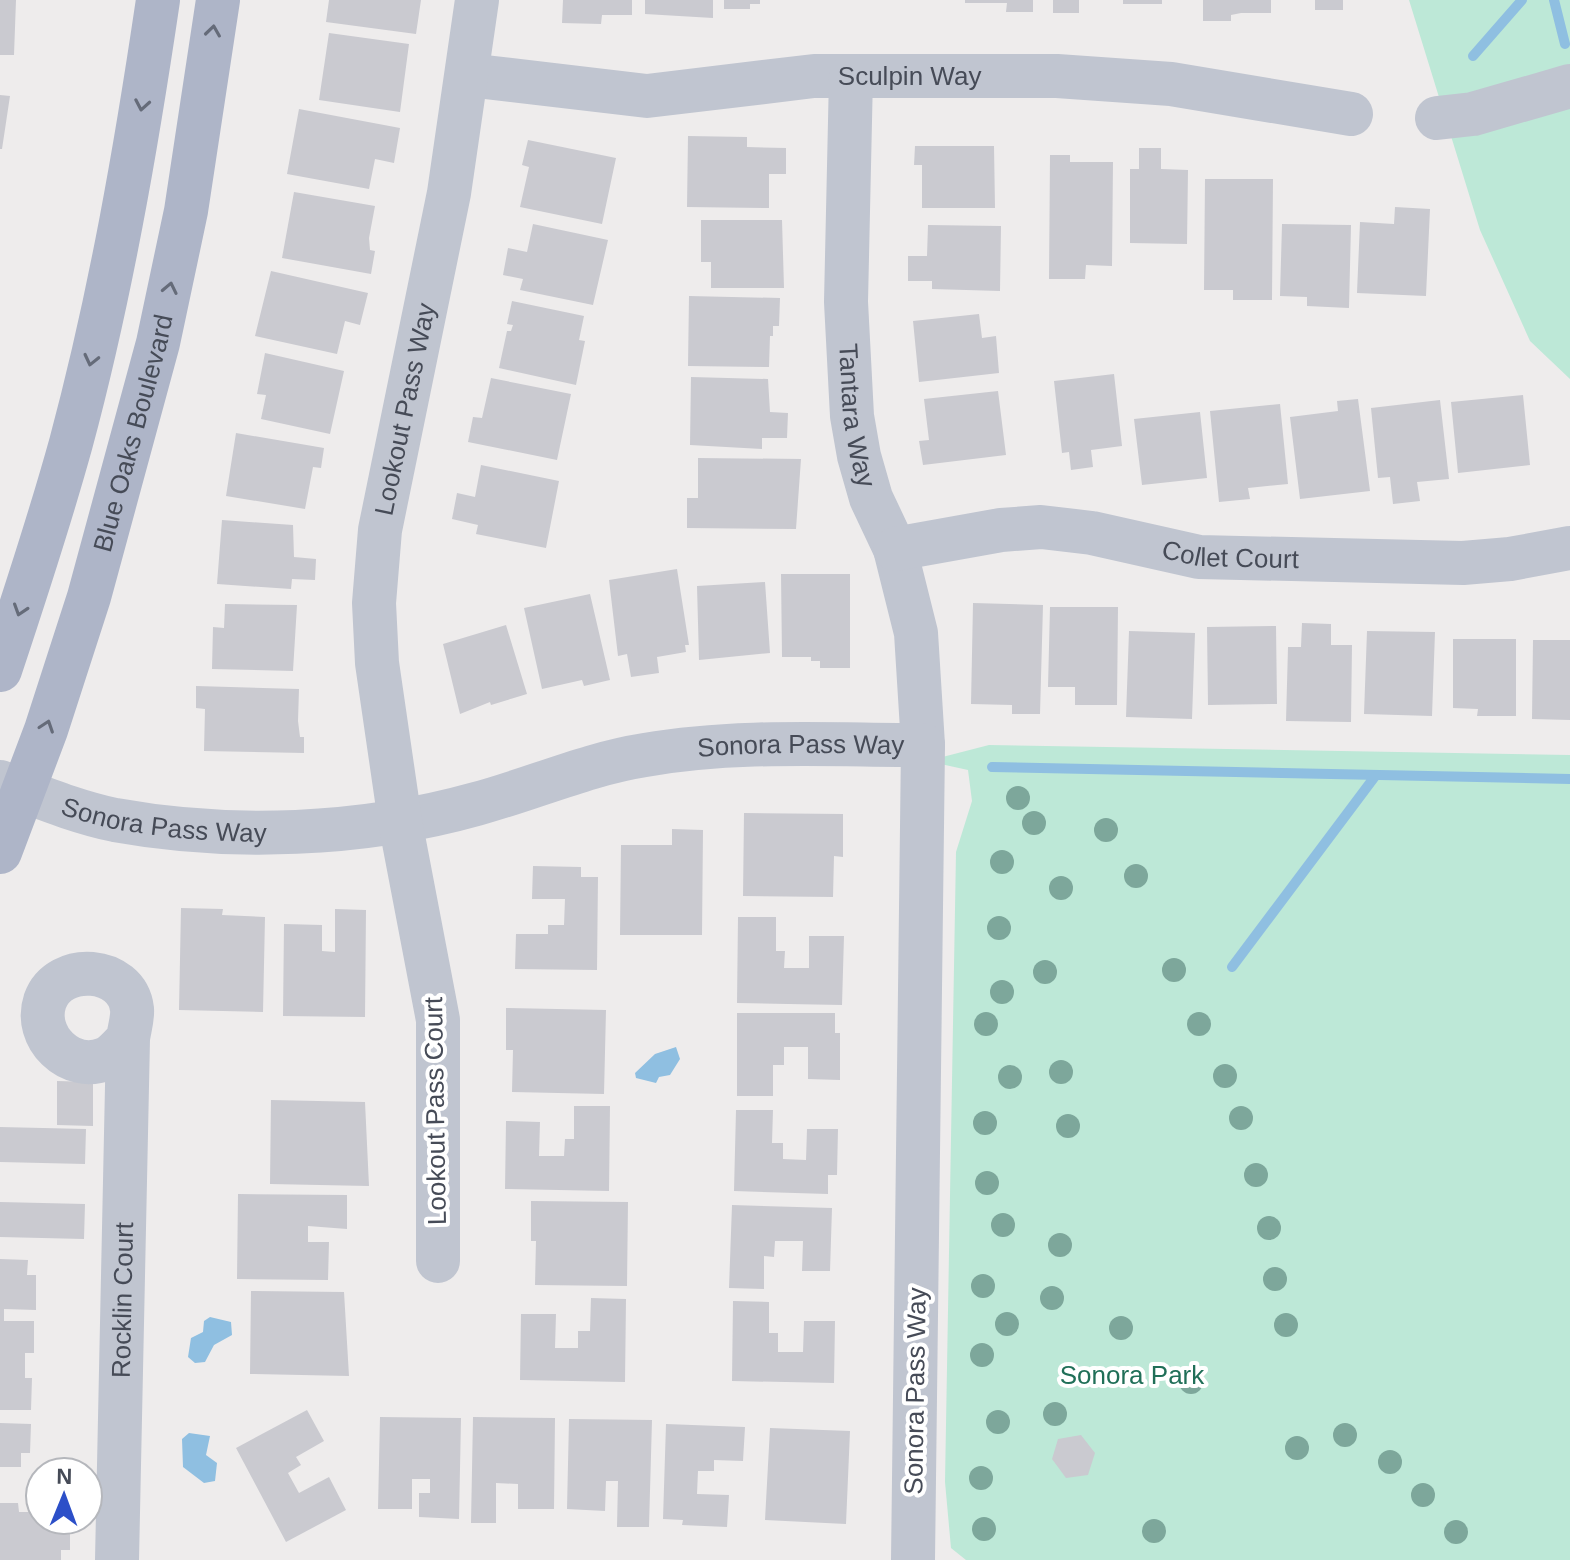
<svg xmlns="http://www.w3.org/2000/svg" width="1570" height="1560" viewBox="0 0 1570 1560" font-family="Arial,sans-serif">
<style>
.green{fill:#bde8d7}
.water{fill:#8fbfe1}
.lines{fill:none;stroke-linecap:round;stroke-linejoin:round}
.stream{stroke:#8fbfe1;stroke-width:10}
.building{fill:#cacad0}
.minor{stroke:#c0c5d0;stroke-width:44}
.major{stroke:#aeb5c8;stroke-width:44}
.tree{fill:#7da79b}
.oneway{stroke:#656b79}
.labels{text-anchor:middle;stroke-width:8;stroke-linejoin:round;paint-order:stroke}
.street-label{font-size:26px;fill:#464b57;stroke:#fff}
.park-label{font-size:26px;fill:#206f58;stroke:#fff}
</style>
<rect width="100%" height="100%" fill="#eeecec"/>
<path class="green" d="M1409 0H1570V379L1530 341 1480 230Z
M989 745 1570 755V1560H966L951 1548 945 1482 956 852 972 801 968 770 927 761Z"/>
<path class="water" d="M676 1047 680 1059 670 1075 659 1077 656 1083 636 1078 635 1073 655 1054Z
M210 1317 231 1322 232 1335 214 1345 205 1362 195 1363 188 1357 191 1338 203 1332 204 1321Z
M189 1433 210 1436 206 1455 217 1463 215 1481 204 1483 183 1467 182 1439Z"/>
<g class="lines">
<path class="stream" d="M1554 0 1565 44
M1473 56 1522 0
M992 767 1570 779
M1232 967 1376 775"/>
</g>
<path class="building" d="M0 0H16L14 55H0Z
M329 0H421L416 34 326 22Z
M563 0H632V15H602L601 24 562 23Z
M645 0H713V18L645 14Z
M724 0H760V4H750V9H724Z
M965 0H1033V12H1006L1007 3H965Z
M1053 0H1079V13H1053Z
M1123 0H1162V4H1123Z
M1203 0H1271V13H1241L1231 15V21H1203Z
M1315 0H1343V10H1315Z
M329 33 409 44 400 112 319 100Z
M0 95 10 96 2 149H0Z
M299 109 400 128 394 163 375 159 369 189 287 174Z
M688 136 747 137V147L786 148V174H769V208L687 207Z
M528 140 616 158 602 224 520 207 529 167 522 165Z
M915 146H994L995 208H922V165H914Z
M1139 148H1161V169L1188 170 1187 244 1130 243V169H1139Z
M1050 155H1070V162H1113L1112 266 1086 265 1085 279H1049Z
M1205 179H1273L1272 300H1233V290H1204Z
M294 192 375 206 369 238 370 250 375 251 371 274 282 258Z
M1395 207 1430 209 1426 296 1357 293 1360 222 1394 224Z
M701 220H782L784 288H711V262H701Z
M533 224 608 240 593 305 520 290 523 279 503 275 508 248 527 252Z
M1282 224 1351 225 1349 308 1307 306V297L1280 296Z
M928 225 1001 226 1000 291 932 289V281H908V256H927Z
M271 271 368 293 360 325 345 321 337 354 255 336Z
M689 296 780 298 779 326H773V336H770L769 367 688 366Z
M512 301 584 316 579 340 585 341 576 385 499 368 507 331H511L513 325 507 324Z
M979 314 982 338 996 336 999 373 919 382 913 321Z
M265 353 344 371 330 434 261 419 266 395 257 394Z
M1114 374 1122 446 1091 450 1093 467 1071 470 1069 452 1062 453 1054 381Z
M691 377 768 379 770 412 788 413 787 438H762V449L690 445Z
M491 378 571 394 557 460 468 442 473 417 482 418Z
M998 391 1006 455 923 465 919 441 929 440 924 399Z
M1523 395 1530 465 1458 473 1451 402Z
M1358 399 1370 491 1300 499 1290 417 1338 411 1337 401Z
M1440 400 1449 479 1417 482 1420 501 1393 504 1390 477 1378 478 1371 408Z
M1280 404 1288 484 1248 488 1250 499 1219 502 1210 411Z
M1200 412 1207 478 1142 485 1134 419Z
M236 433 324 448 321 468 313 467 305 509 226 496Z
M698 458 801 459 796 529 687 528V498H698Z
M481 465 559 481 546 548 476 534 478 525 452 519 457 493 475 497Z
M222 520 293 525 294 557 316 559 315 580 292 579 291 589 217 584Z
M677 569 689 645H685L686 652 657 657 659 673 631 677 627 654 618 656 609 580Z
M781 574H850V668H820V661H811V657H782Z
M765 582 770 653 699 660 697 586Z
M590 594 610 680 584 686 582 680 542 689 524 608Z
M973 603 1043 605 1040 714H1012V705L971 704Z
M225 604 297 605 293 671 212 669 213 627 224 628Z
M1050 607H1118L1117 705H1075V687H1048Z
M1302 623 1331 624V645H1352L1351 722 1286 721 1288 647H1301Z
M506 625 527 694 491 705 490 702 460 714 443 644Z
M1276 626 1277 704 1208 705 1207 627Z
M1129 631 1195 633 1192 719 1126 717Z
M1367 631 1435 632 1432 716 1364 714Z
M1453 639H1516V716H1477L1478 709 1453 708Z
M1533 640H1570V720L1532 719Z
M196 686 299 689 298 721 300 737H304V753L204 751 205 709 196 708Z
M744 813 843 814V857L834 856 833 897 743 896Z
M672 829 703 830 702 935H620L621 845H672Z
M533 866 581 867V877H598L597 970 515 969 516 934H548V925H564L565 899H532Z
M181 908 223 909 222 915 265 917 263 1012 179 1010Z
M335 909 366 910 365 1017 283 1016 284 924 322 925V951L335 952Z
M738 917H776V951H785L784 968H809V936H844L842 1005 737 1003Z
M506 1008 606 1010 604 1094 512 1092 513 1050H506Z
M737 1013H835V1033H840V1080L808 1079V1047H784V1065H773V1096H737Z
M57 1081 93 1082V1126L57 1125Z
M271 1100 365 1102 369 1186 270 1184Z
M574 1106H610L609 1191 505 1189 506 1121 540 1122 539 1156H564L565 1139H574Z
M736 1110H773L772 1143H783V1159L806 1160 807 1129H838L837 1175H828V1194L734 1191Z
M0 1127 86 1129 85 1164 0 1162Z
M238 1194 347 1195V1229L308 1226V1242H329L328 1280 237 1279Z
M531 1201 628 1202 627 1286 535 1285 536 1241H531Z
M0 1202 85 1204 84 1239 0 1237Z
M732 1205 832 1208 830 1271H802L803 1241H775L774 1257 764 1256V1289L729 1288Z
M0 1259 28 1260 27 1275H36V1310L4 1309V1321H34V1353H25V1378H32L31 1410H0Z
M251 1291 344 1292 349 1376 250 1374Z
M591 1298 626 1299 625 1382 520 1380 521 1314H556L555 1348H578V1331H590Z
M733 1301 769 1302V1333H778V1352H803L804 1321H835L834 1383 732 1381Z
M307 1410 324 1441 296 1457 301 1465 288 1473 299 1493 329 1477 346 1510 286 1542 236 1448Z
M380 1417 461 1418 459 1519 419 1517V1493H430V1479H412V1509H378Z
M473 1417 555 1418 554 1509H518V1484L496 1483V1523H471Z
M569 1419 652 1420 649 1527H617L618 1481H606L605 1511 567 1509Z
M0 1423 31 1424 30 1453H21V1467H0Z
M666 1424 745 1427 743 1461 714 1460V1471H698L697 1494 729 1495 727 1527 682 1525 683 1520 663 1519Z
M770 1428 850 1431 846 1524 765 1520Z
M1081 1435 1095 1453 1088 1475 1066 1478 1052 1459 1058 1439Z
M0 1503H18L19 1512H36V1503H40V1520H61V1534H70V1550H61V1560H0Z"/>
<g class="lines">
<g class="minor">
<path id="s1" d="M468 75 647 96 814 76H1057L1171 84 1351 114"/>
<path id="s2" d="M851 76 846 302 852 416 859 456 871 498 895 549 916 633 923 745"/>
<path d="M1437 118 1473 114 1570 86"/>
<path id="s3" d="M895 549 1001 530 1041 527 1092 533 1199 557 1463 563 1510 559 1570 548"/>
<path id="s4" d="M0 782C38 796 76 812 115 820 231 841 362 836 476 804 532 789 587 764 645 755 737 739 830 745 923 745L913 1560"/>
<path id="s5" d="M438 1261V1020L400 821 377 663 374 603 380 530 449 193 477 0"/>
<path id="s6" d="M117 1560 128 1039C129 1030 133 1018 132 1009 127 966 59 961 45 1001 33 1037 70 1073 105 1059 113 1056 122 1045 128 1039"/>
</g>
<g class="major">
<path d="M0 670C25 595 50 519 71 443 110 298 136 149 158 0"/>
<path id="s7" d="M0 852 46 730 89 597 158 343 186 211 218 0"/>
</g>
</g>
<g class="tree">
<circle cx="1018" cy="798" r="12"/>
<circle cx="1034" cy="823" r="12"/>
<circle cx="1106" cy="830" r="12"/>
<circle cx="1002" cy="862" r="12"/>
<circle cx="1136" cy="876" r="12"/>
<circle cx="1061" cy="888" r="12"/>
<circle cx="999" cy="928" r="12"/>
<circle cx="1174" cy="970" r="12"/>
<circle cx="1045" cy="972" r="12"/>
<circle cx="1002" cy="992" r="12"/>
<circle cx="986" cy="1024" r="12"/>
<circle cx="1199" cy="1024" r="12"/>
<circle cx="1061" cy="1072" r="12"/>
<circle cx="1225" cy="1076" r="12"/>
<circle cx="1010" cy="1077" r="12"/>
<circle cx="1241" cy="1118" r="12"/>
<circle cx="985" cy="1123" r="12"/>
<circle cx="1068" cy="1126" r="12"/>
<circle cx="1256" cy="1175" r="12"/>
<circle cx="987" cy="1183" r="12"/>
<circle cx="1003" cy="1225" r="12"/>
<circle cx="1269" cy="1228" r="12"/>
<circle cx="1060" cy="1245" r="12"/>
<circle cx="1275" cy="1279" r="12"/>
<circle cx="983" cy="1286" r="12"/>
<circle cx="1052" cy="1298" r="12"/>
<circle cx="1007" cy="1324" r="12"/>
<circle cx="1286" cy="1325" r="12"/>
<circle cx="1121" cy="1328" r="12"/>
<circle cx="982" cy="1355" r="12"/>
<circle cx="1191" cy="1382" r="12"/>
<circle cx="1055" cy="1414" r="12"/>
<circle cx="998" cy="1422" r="12"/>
<circle cx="1345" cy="1435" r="12"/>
<circle cx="1297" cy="1448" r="12"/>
<circle cx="1390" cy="1462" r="12"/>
<circle cx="981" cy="1478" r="12"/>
<circle cx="1423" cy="1495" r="12"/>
<circle cx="984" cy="1529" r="12"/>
<circle cx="1154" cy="1531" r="12"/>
<circle cx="1456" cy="1532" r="12"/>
</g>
<defs><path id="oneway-chevron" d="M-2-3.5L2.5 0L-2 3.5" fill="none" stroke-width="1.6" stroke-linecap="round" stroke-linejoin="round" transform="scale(2)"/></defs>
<g class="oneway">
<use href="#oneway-chevron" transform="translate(213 31) rotate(-82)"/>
<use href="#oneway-chevron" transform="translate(142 105) rotate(100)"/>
<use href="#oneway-chevron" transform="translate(170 288) rotate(-78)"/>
<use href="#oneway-chevron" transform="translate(91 360) rotate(103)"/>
<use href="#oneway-chevron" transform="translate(20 610) rotate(108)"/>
<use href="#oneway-chevron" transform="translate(47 726) rotate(-71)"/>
</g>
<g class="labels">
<g class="street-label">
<text dy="9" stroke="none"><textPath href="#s1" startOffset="444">Sculpin Way</textPath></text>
<text dy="9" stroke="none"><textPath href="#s5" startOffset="860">Lookout Pass Way</textPath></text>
<text dy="9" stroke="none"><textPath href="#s2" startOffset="340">Tantara Way</textPath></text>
<text dy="9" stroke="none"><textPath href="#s7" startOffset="440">Blue Oaks Boulevard</textPath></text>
<text dy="9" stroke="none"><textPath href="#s3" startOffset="340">Collet Court</textPath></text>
<text dy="9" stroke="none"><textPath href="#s4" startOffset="818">Sonora Pass Way</textPath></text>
<text dy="9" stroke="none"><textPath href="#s4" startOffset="170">Sonora Pass Way</textPath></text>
<text transform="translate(435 1111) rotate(-91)" y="9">Lookout Pass Court</text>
<text dy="9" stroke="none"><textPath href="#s6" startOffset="260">Rocklin Court</textPath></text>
<text transform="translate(915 1391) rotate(-89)" y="9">Sonora Pass Way</text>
</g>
<g class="park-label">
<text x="1132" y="1384">Sonora Park</text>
</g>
</g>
<g transform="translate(64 1496) rotate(1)"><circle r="38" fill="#ffffff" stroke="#b5b7bc" stroke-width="2"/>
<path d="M0-6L14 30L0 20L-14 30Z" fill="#2c4fc8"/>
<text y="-12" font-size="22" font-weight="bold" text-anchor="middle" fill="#464b57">N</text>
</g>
</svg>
